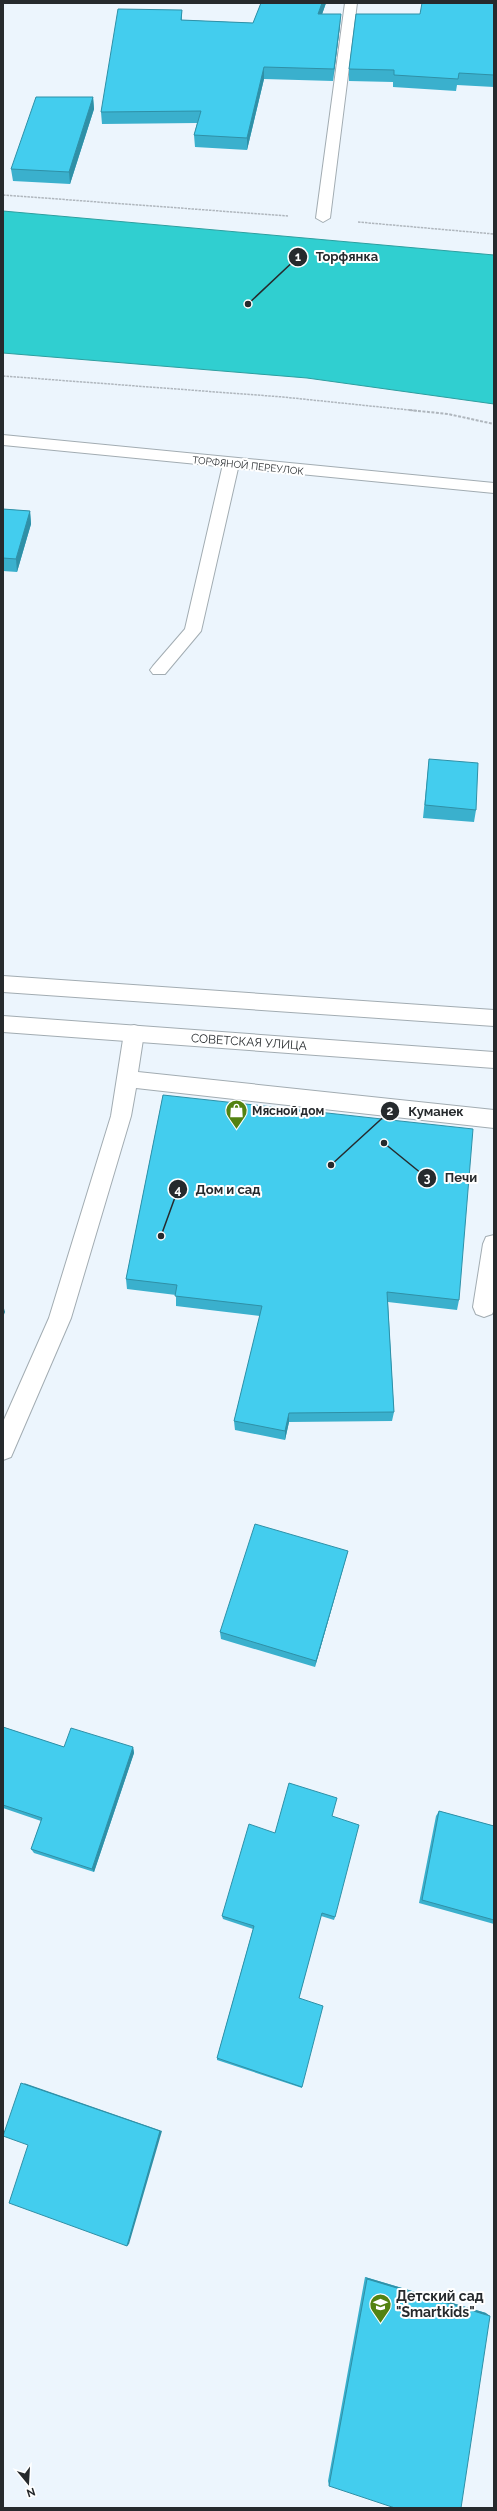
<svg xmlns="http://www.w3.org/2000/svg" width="497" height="2511" viewBox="0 0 497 2511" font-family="Raleway,sans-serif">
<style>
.water{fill:#30cfd0;stroke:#2d9e9f}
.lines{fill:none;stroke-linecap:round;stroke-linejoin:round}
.service-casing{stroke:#a2acb2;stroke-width:2}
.minor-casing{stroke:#a2acb2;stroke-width:2}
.primary-casing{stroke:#a2acb2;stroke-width:2}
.path-far1{stroke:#afb6bd;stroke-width:1.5;stroke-dasharray:2.5 1;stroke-linecap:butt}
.path{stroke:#afb6bd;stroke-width:2;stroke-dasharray:3 1.5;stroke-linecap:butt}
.service{fill:#fff;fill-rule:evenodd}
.minor{fill:#fff;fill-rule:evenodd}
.primary{fill:#fff;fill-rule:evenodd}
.wall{fill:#3ab0cd}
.shaded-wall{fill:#2f90a7}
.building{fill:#43cdee;stroke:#2f90a7}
.labels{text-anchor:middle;stroke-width:4;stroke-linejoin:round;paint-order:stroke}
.far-street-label{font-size:10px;fill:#262a2d;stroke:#fff}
.street-label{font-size:12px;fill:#262a2d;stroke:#fff}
.poi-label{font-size:12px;font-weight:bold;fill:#262a2d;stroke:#fff;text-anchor:start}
.near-poi-label{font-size:14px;font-weight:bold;fill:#262a2d;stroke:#fff;text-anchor:start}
.leader{fill:none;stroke:#262a2d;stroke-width:1.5}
.callout-dot{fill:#262a2d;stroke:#fff;stroke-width:1.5}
.mark-label{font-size:12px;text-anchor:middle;font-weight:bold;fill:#fff}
.callout-label{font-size:13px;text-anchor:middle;font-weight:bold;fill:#262a2d;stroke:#fff;stroke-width:4;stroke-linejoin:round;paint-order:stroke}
</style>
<rect width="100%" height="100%" fill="#ecf5fd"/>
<path class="water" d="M3 211 494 255V404L307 378 3 353Z"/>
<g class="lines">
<defs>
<path id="service" d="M345 3H357L330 218 323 222 316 218Z
M231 459 239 464 201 631 165 674H153L150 670 153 666 185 629 223 464Z
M134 1025 141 1027 144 1033 138 1072 494 1110V1128L136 1088 131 1116 71 1318 11 1457 3 1460V1422L49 1318 111 1116 124 1033 127 1027Z
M494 1235V1310L492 1314 484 1317 476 1314 473 1307 483 1244 486 1237Z"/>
<path id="minor" d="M3 435 494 483V493L3 445Z"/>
<path id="primary" d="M3 976 494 1010V1026L3 992Z
M3 1016 494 1052V1068L3 1032Z"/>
</defs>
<use href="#service" class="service-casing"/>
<use href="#minor" class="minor-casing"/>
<use href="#primary" class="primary-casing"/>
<path class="path-far1" d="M3 195 288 216
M358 222 494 234
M3 376 283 397 419 411"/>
<path class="path" d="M409 410 448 414 494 424"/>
<use href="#service" class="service"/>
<use href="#minor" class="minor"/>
<use href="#primary" class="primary"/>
</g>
<path class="wall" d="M261 3H326L322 14 340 26 333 81 264 79 247 150 195 147 194 135 197 123 102 124 101 112 182 10V20L253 23Z
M494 3V87L457 85 456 91 393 87V82L349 81V69L420 14Z
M93 97 94 109 70 184 13 181 11 169Z
M3 509 30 511 31 524 17 572 3 571Z
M429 759 476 810 474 822 423 818Z
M163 1095 459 1300 457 1310 388 1302 394 1412 392 1421 289 1422 285 1440 235 1430 234 1421 260 1316 176 1306V1295L127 1289 126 1279Z
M348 1551 346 1558 315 1667 221 1639 220 1632Z
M3 1727 64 1747H133L134 1753 94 1872 34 1853 31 1849 41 1821 3 1808Z
M439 1811 494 1826V1924L419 1903 436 1816Z
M332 1816 335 1917 334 1920 321 1916 299 1998 302 2087V2088L217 2060V2058L253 1929 223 1919 222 1916 275 1833Z
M365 2277 486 2313 329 2486 328 2481Z"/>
<path class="shaded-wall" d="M322 3H326L318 26V14Z
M341 14 340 26 333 81 334 69Z
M264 67V79L247 150V138Z
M93 97 94 109 70 184 69 172Z
M30 511 31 524 17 572 16 559Z
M3 1305 5 1312 3 1317Z
M289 1413V1422L285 1440V1431Z
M348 1551 346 1558 315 1667 316 1661Z
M133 1747 134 1753 94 1872 92 1869Z
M24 2083 162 2131 129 2244 127 2246Z
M365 2277 486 2313 490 2316 367 2279Z"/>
<path class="building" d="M261 3H322L318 14H341L334 69 264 67 247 138 194 135 201 111 101 112 118 9 182 10 181 20 253 23Z
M422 3H494V75L459 73 458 79 394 75V70L349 69 356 14H420Z
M36 97H93L69 172 11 169Z
M3 509 30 511 16 559 3 558Z
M429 759 478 763 476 810 425 805Z
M163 1095 473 1129 459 1300 387 1292 394 1412 289 1413 285 1431 234 1421 262 1306 175 1296 177 1285 126 1279Z
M255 1524 348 1551 316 1661 220 1632Z
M3 1727 64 1747 71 1728 133 1747 92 1869 31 1849 42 1818 3 1805Z
M289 1783 337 1798 332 1816 359 1825 335 1917 322 1913 299 1998 323 2006 302 2087 217 2058 254 1926 222 1916 249 1824 275 1833Z
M439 1811 494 1826V1920L422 1900Z
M21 2083 160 2131 127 2246 9 2203 28 2145 3 2136Z
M367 2279 490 2316 461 2508H395L329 2486Z"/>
<defs>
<symbol id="shop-pin" viewBox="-11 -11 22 30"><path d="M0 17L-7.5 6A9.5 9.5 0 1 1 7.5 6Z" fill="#538211" stroke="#fff"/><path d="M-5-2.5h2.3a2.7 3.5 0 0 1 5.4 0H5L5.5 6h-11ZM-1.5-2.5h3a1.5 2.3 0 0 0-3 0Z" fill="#fff"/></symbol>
<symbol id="school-pin" viewBox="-11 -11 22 30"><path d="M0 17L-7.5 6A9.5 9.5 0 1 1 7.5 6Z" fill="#538211" stroke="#fff"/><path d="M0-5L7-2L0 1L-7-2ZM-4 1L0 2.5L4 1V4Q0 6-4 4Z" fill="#fff"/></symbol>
</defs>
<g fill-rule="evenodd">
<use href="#shop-pin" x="224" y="1098" width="25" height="34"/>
<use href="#school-pin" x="368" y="2292" width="25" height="34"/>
</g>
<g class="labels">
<g class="far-street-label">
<text transform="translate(248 465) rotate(6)" y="4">ТОРФЯНОЙ ПЕРЕУЛОК</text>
</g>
<g class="street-label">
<text transform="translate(249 1042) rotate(4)" y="4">СОВЕТСКАЯ УЛИЦА</text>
</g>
<g class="poi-label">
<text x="252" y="1115">Мясной дом</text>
</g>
<g class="near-poi-label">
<text x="396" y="2301">Детский сад<tspan x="396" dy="16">"Smartkids"</tspan></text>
</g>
</g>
<path class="leader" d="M248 304L298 257M331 1165L390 1111M384 1143L427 1178M161 1236L178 1189"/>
<g class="callout-dot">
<circle cx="248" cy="304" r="4"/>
<circle cx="331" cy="1165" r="4"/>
<circle cx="384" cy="1143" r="4"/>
<circle cx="161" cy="1236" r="4"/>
<circle cx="298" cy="257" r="10"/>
<circle cx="390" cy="1111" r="10"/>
<circle cx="427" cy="1178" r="10"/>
<circle cx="178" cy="1189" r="10"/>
</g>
<g class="mark-label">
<text x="298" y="261">1</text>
<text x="390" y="1115">2</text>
<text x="427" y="1182">3</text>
<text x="178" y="1194">4</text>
</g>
<g class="callout-label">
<text x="347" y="261">Торфянка</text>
<text x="436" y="1116">Куманек</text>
<text x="461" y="1182">Печи</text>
<text x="228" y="1194">Дом и сад</text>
</g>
<rect width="497" height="2511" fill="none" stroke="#262a2d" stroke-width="8"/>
<g transform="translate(28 2483) rotate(162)" stroke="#ffffff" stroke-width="3" paint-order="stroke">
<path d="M0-3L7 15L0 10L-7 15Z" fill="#262a2d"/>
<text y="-6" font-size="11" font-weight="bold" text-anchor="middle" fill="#262a2d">N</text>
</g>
</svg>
